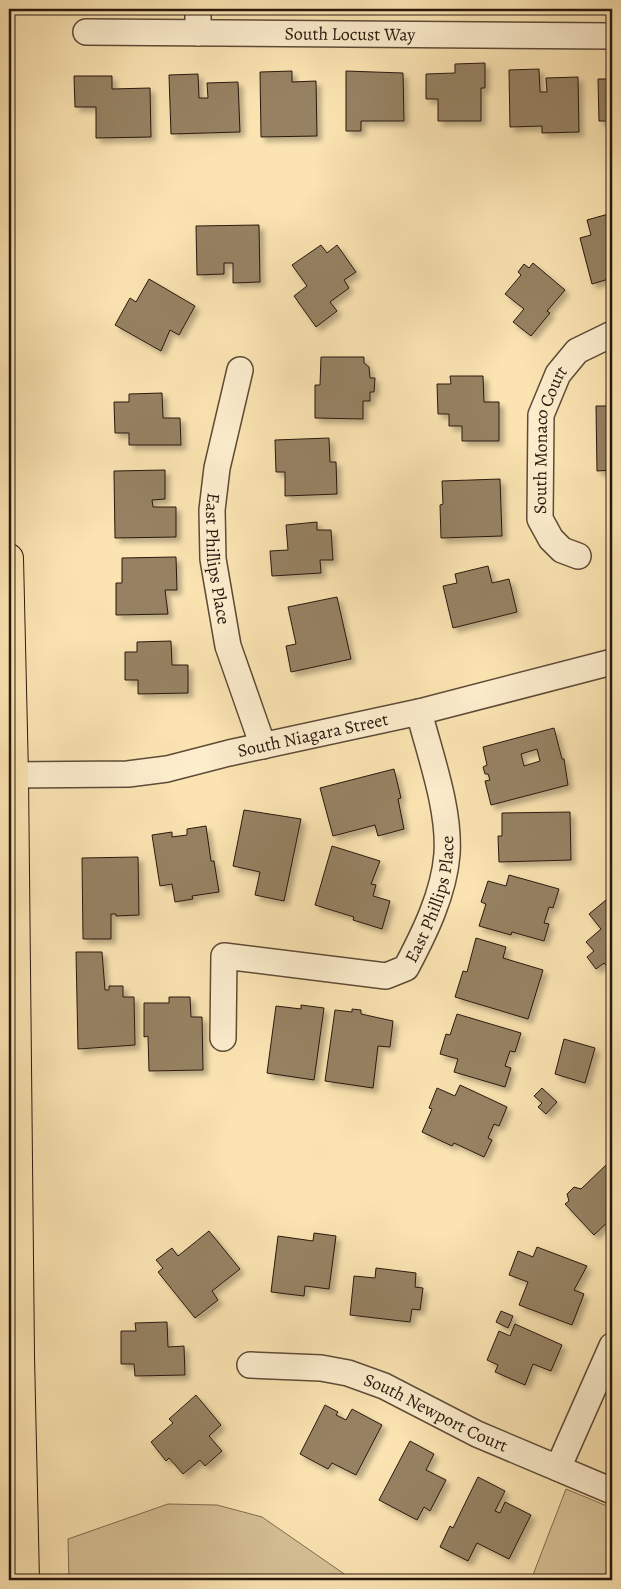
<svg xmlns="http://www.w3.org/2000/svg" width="621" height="1589" viewBox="0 0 621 1589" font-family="Alegreya,serif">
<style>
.green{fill:#d7c196;stroke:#806c52}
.building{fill:#968263;stroke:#29180e;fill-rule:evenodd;filter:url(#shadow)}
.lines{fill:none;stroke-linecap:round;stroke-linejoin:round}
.minor-casing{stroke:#5e4b37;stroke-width:28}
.major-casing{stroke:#29180e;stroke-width:30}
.minor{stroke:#fcedcd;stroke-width:25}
.major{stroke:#fbe4b2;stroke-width:28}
.labels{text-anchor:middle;stroke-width:4;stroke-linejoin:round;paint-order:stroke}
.street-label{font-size:18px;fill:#29180e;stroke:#fcedcd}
</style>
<defs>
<filter id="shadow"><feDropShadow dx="4.5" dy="4.5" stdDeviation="2.5" flood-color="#0004"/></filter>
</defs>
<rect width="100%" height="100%" fill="#fbe4b2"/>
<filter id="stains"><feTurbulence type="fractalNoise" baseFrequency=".004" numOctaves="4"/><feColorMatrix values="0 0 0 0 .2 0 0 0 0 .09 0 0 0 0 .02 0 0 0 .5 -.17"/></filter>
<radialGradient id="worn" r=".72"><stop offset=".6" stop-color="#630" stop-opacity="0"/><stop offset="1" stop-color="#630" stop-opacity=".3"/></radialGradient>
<path class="green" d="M566 1489 612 1508V1580H531Z
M168 1504 217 1505 262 1517 353 1580H69L68 1539Z"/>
<path class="building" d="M485 63V88H481V121H438V99H426V74L455 73V64Z
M539 69 540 92H547L546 78 578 77 579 132 542 133V126L510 127 509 70Z
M292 71V82L316 81 317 136 261 137 260 72Z
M346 71 403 73 404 121H361V131H346Z
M198 74 199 98H208L207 83 238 82 240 132 171 134 169 75Z
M74 76H112V89L150 88 151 137 96 138V107H75Z
M598 79H612V121H599Z
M612 213V278L592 284 580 238 591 235 587 220Z
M259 225 260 282 233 283V263H224V274L197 275 196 226Z
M321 245 327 253 337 245 356 272 344 280 349 288 330 302 337 311 316 327 294 296 307 286 292 265Z
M533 263 565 290 547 311 550 313 531 336 513 322 524 309 505 294 521 275 518 272 524 264 529 268Z
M149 279 195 306 179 335 170 330 161 351 115 325 130 298 136 302Z
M321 357H364V363L369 367 370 378H375L374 392H370V401H363V419L315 418V385H320Z
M450 376H483L484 402H499V441H462V426H449V414H438L437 384H451Z
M162 393 163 418H180L181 445H129V433H115L114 402H129V394Z
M596 406H612V470L597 471Z
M329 438 330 462H336L337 494 285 496V472H276L275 440Z
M165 470V499L152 500 153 507H176V537L115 538 114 471Z
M500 479 502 536 441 538 440 505 443 504 442 481Z
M317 522V530H331L333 560H320L321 573 272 576 270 551 288 550 286 525Z
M176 557 177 590H165L168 614 116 615V583H122V558Z
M488 566 492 583 509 579 517 612 453 628 443 586 457 583 455 574Z
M337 597 351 659 291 672 286 646 296 644 288 607Z
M171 641 172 665H188V693L138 694V680H125V652H137V642Z
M554 728 562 759H564L568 785 491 805 485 781 490 780 488 774H485L483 767 487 765 483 747ZM537 749 540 761 524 766 521 754Z
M394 769 401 798 398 799 404 829 378 836 375 825 333 836 320 788Z
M244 810 301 819 284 901 255 895 260 872 233 866Z
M570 812 571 860 499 862 498 836H502V813Z
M206 826 211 861H214L219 892 192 896 193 899 175 902 172 884 160 886 152 835 172 832V837L187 835V829Z
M332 846 380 861 371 884 376 885 373 896 390 901 382 929 353 920 354 917 315 905Z
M138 857 139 915 116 916V914H111V939H83L82 858Z
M509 875 559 889 553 908 549 907 544 923 549 924 544 941 512 932 511 935 479 926 486 904 481 902 488 881 506 886Z
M612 895V972L604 963 596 969 587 957 594 951 586 942 601 929 589 914Z
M476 938 506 947 503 958 543 970 528 1019 455 997 463 971 467 972Z
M76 952H102L105 990H109V986H123V997H134L135 1045 78 1049Z
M169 997H190L191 1017H202L203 1070 149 1071 148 1036 144 1037V1003H169Z
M301 1005 324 1008 314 1080 267 1073 276 1006 301 1009Z
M352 1009 361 1010V1014L393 1021 390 1047 378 1046 373 1088 325 1081 335 1010 352 1012Z
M457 1014 521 1033 515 1052 510 1051 505 1066 511 1068 505 1087 454 1072 458 1059 440 1054 446 1034 450 1035Z
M564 1039 595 1048 585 1083 555 1074Z
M460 1085 507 1107 499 1126 494 1124 488 1138 492 1140 484 1157 454 1143 452 1146 422 1132 432 1109 429 1108 437 1088 455 1096Z
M542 1088 557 1102 546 1114 538 1107 542 1103 534 1096Z
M607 1164 610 1167 612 1165V1218L594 1235 565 1204 569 1201 567 1194 574 1187 581 1189Z
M209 1231 240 1269 212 1291 218 1300 195 1318 158 1272 163 1268 156 1260 172 1248 178 1256Z
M314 1233 336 1236 329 1289 305 1286 304 1296 271 1292 278 1236 313 1241Z
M537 1247 587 1266 574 1290 584 1294 572 1325 519 1305 528 1282 509 1275 518 1251 533 1257Z
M376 1268 416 1273 415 1287 423 1288 420 1310 412 1309 410 1322 350 1315 354 1276 375 1278Z
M501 1311 513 1316 508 1328 496 1322Z
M167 1322 168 1347 184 1346 185 1375 135 1376 134 1364H121V1331H136L135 1323Z
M515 1324 562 1345 551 1371 533 1364 525 1385 495 1372 498 1365 487 1360 499 1331 510 1336Z
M196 1395 221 1425 209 1436 222 1451 205 1466 200 1460 183 1474 169 1458 166 1461 151 1442 173 1423 169 1419Z
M325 1405 338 1412 336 1415 346 1420 352 1409 382 1425 356 1475 332 1463 328 1469 300 1454Z
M410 1441 434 1454 426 1470 446 1480 430 1511 424 1507 417 1520 379 1500Z
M478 1477 505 1491 495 1511 500 1513 505 1502 531 1515 509 1559 477 1543 468 1561 440 1547 450 1526 453 1528Z"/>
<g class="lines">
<defs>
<g id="minor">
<path d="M198 9V33"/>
<path id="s1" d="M86 32 612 36"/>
<path id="s2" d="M240 370 217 468 212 510 213 559 228 646 263 746"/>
<path id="s3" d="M578 556 562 550 551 539 540 519 541 415 558 374 577 351 612 334"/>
<path id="s4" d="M9 775 128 774 167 769 229 753 419 712 612 662"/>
<path id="s5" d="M223 1038 224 956 386 976 406 968C424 934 444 894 447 854 450 809 430 755 419 712"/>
<path id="s6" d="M250 1365 321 1368 348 1373 384 1386 477 1434 612 1491"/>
<path d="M558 1468 612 1346"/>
</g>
<path id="major" d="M9 558 14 775 20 1356 25 1580"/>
</defs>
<use href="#minor" class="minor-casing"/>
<use href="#major" class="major-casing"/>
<use href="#minor" class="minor"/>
<use href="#major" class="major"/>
</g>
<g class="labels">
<g class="street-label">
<text dy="6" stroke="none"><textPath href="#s1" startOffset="264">South Locust Way</textPath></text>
<text dy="6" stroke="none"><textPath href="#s3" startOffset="136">South Monaco Court</textPath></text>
<text dy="6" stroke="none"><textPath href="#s2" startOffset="192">East Phillips Place</textPath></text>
<text dy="6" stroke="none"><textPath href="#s4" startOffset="308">South Niagara Street</textPath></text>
<text dy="6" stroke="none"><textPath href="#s5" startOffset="341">East Phillips Place</textPath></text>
<text dy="6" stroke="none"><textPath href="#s6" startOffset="195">South Newport Court</textPath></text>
</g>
</g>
<rect width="621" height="1589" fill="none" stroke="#fbe4b2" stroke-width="30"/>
<rect x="10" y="10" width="601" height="1569" fill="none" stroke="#29180e" stroke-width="2.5"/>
<rect x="15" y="15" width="591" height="1559" fill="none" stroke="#29180e"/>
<rect width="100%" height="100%" filter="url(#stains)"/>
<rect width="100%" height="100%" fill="url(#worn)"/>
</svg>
